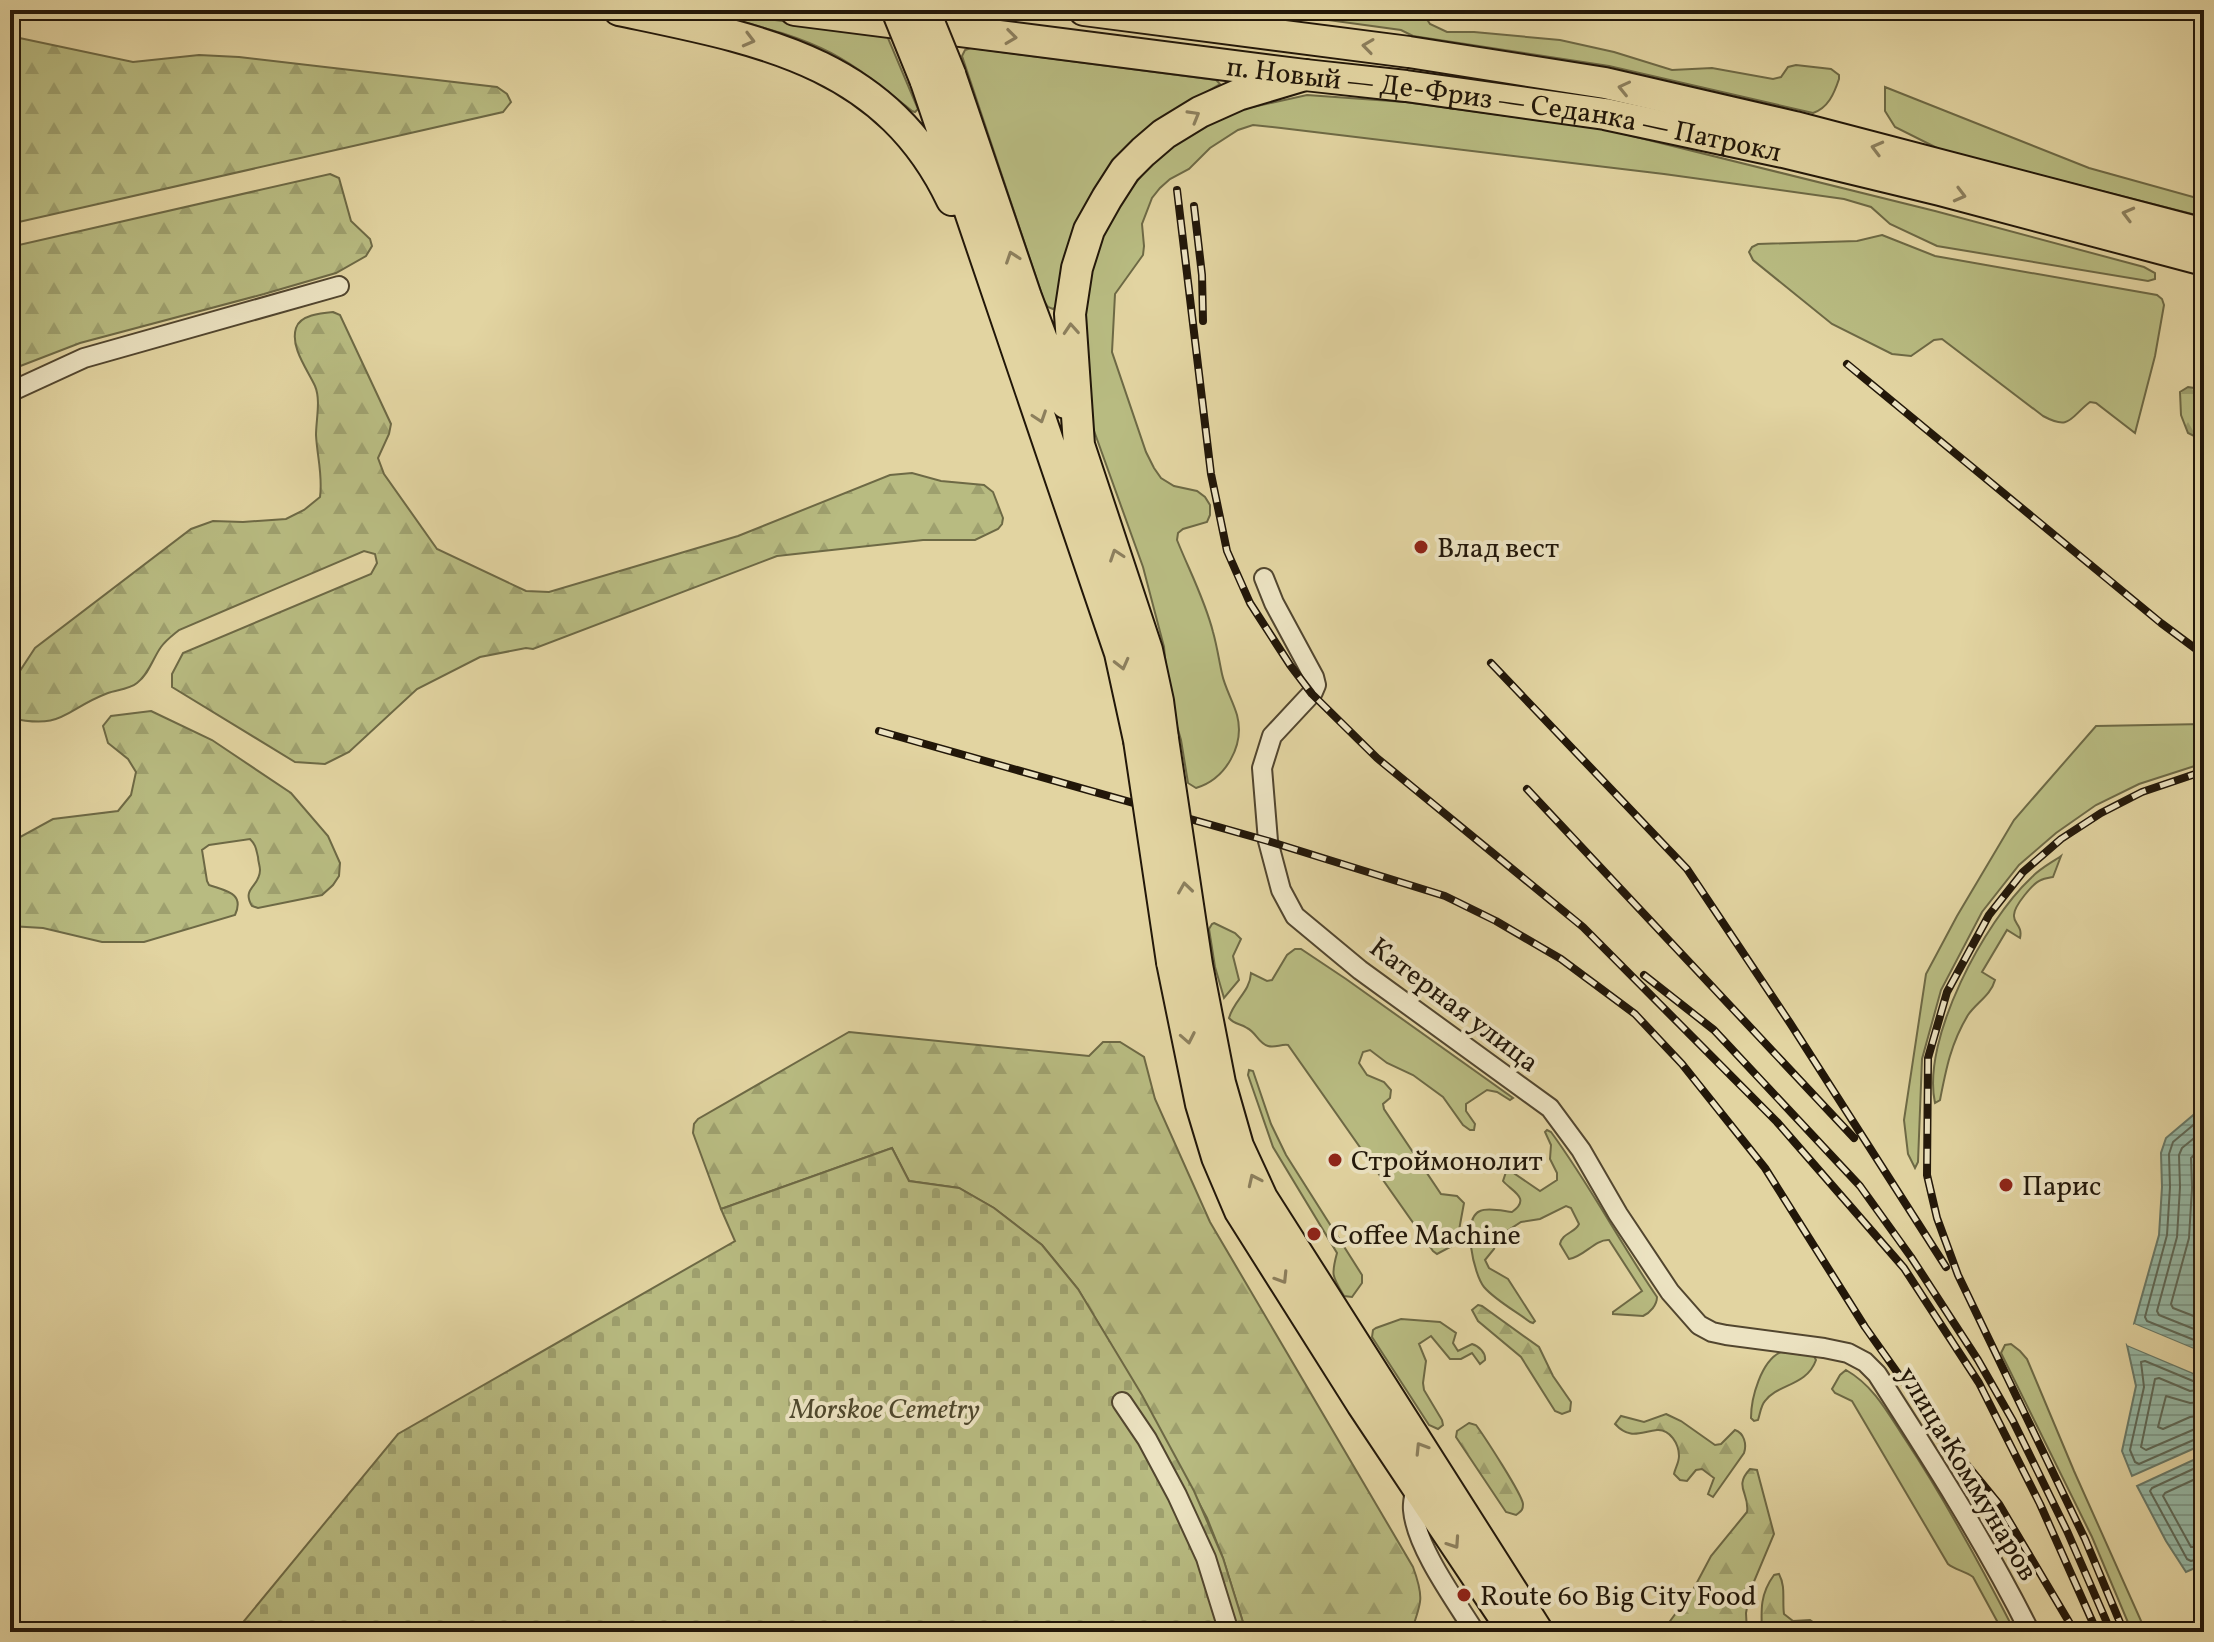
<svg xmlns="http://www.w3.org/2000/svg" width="2214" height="1642" viewBox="0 0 2214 1642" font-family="Vollkorn,serif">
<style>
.grass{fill:#b8bb81;stroke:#6d6945;stroke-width:2}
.forest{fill:url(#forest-firs);stroke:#6d6945;stroke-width:2}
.cemetery{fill:url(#cemetery-stones);stroke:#6d6945;stroke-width:2}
.water{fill:url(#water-rules);stroke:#677867;stroke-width:2}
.pier{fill:#e2d4a1}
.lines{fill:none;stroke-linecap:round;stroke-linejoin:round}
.shore{stroke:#5c6857;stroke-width:2}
.minor-casing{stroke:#52462f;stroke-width:22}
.primary-casing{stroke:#221709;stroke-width:34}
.trunk-casing{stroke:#221709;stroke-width:34}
.minor{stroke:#ece3c2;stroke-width:18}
.primary{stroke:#e2d4a1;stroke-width:30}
.trunk{stroke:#e2d4a1;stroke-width:30}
.rail-casing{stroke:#221709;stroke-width:8}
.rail{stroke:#ece3c2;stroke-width:5;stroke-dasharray:15;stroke-linecap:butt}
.trunk-bridge-casing{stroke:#221709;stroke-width:34;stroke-linecap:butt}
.trunk-bridge{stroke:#e2d4a1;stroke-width:30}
.oneway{stroke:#8c7f5d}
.poi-dot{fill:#8f2418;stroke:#ece3c2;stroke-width:3}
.labels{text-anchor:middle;stroke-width:8;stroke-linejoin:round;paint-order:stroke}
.street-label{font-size:28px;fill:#221709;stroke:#ece3c2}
.poi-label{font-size:28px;fill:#221709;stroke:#ece3c2;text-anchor:start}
.park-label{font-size:28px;font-style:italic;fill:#4f482d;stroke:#ece3c2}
</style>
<defs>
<pattern id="forest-firs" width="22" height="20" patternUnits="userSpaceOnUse" patternTransform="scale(2)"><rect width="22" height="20" fill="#b8bb81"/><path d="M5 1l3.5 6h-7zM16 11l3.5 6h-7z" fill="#9ea06e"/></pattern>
<pattern id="cemetery-stones" width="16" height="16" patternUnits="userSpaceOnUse" patternTransform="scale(2)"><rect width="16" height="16" fill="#b8bb81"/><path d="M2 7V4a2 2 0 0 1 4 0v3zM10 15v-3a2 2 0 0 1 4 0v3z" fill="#9ea06e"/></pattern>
<pattern id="water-rules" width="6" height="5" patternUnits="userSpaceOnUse" patternTransform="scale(2)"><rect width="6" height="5" fill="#95b8a5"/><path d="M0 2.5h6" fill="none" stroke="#809d8d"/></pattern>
</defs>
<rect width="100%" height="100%" fill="#e2d4a1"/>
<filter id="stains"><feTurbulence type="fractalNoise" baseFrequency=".0025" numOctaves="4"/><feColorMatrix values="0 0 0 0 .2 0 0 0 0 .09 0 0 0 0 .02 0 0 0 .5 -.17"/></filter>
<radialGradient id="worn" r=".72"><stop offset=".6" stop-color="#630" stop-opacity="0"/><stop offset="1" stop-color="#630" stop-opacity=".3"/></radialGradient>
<path class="grass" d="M1255 10H1421L1430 24 1447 32H1474L1560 40 1614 52 1672 70 1712 68 1773 79 1781 77 1788 67 1796 65 1831 69 1839 75V79C1834 94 1828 108 1813 113L1609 66 1413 36 1401 30Z
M716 12 885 35 888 38 918 109 915 112 912 111C886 90 861 69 831 53 794 34 754 25 713 14Z
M971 48 1216 80 1220 84 1156 122 1057 306 1053 309 1048 307 1044 301 962 56 965 50Z
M1885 87 2089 168 2204 200V217L1941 150 1895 127 1885 111Z
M1307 95 1405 102 1604 129 1935 211 2144 267 2155 273V279L2148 281 1937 246 1890 224 1871 207 1844 199 1664 174 1281 128 1253 125 1238 130 1210 148 1189 169 1170 179 1160 188 1152 198 1142 224 1144 246 1143 255 1115 294 1112 352 1146 452 1154 468 1161 478 1174 486 1197 491 1205 497 1210 505V515L1207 522 1183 529 1178 533 1177 540C1189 570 1205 600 1213 632 1217 646 1219 660 1222 674 1225 688 1233 701 1237 715 1245 745 1226 779 1196 788L1188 783 1181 740 1169 699 1164 647 1143 567 1093 428 1081 314 1089 271 1102 236 1117 206 1150 165 1173 145 1206 124 1239 110Z
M1882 235 1935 256 2157 295 2162 299 2164 305 2155 356 2135 433 2096 403 2090 402C2070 417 2071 431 2043 416L1942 339 1934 340 1911 356 1892 354 1832 324 1753 260 1749 252 1752 247 1758 244 1857 241Z
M2204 724V763L2139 784 2096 805 2056 833 2019 865 1982 912 1941 990 1922 1059 1918 1162 1915 1168 1908 1154 1904 1120 1926 974 1957 916 2014 820 2096 726Z
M2061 856 2053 877C2049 878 2045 878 2041 880 2033 883 2014 906 2014 915 2013 924 2023 925 2020 938L2007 930 1982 972 1995 980C1991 995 1976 1003 1968 1015 1951 1043 1946 1069 1940 1100L1935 1103C1921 1039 1985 921 2031 878 2039 869 2051 863 2061 856Z
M1214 923 1235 933 1241 939 1233 956 1239 980 1224 998 1215 967 1209 929 1212 924Z
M1295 949H1301L1346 979 1513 1098 1510 1100 1497 1092 1487 1090 1466 1104V1111L1475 1124 1474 1130H1470L1463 1125 1443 1097 1413 1075 1387 1063 1370 1050 1363 1052 1359 1063 1367 1075 1384 1082 1391 1090 1390 1098 1383 1104 1384 1109 1441 1194 1457 1196 1464 1203 1457 1241 1454 1245 1437 1254 1433 1251 1288 1045C1281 1044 1275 1048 1268 1046 1258 1043 1256 1032 1247 1028 1240 1023 1235 1025 1229 1018 1234 1000 1250 992 1251 973L1267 981 1272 980 1287 955Z
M1249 1070 1253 1071 1271 1124 1286 1155 1362 1275V1283L1352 1297 1344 1296C1332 1276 1331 1275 1337 1253L1273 1147 1248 1075Z
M1547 1130 1551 1132C1590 1185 1620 1243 1657 1297 1657 1305 1650 1313 1643 1316L1613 1314V1312L1642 1291 1609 1240C1595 1239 1584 1257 1569 1259L1560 1244C1562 1233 1575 1233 1579 1224L1571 1208 1566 1206 1540 1219 1521 1222 1498 1237 1494 1249 1485 1260 1489 1268 1508 1279 1535 1321 1533 1323 1530 1322C1517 1312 1495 1300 1484 1287 1474 1275 1461 1219 1480 1211 1488 1207 1503 1211 1512 1212 1532 1198 1511 1191 1503 1181L1506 1172H1512L1540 1191 1557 1180V1173L1550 1159 1551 1145 1545 1132Z
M1401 1319 1440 1322 1456 1333 1453 1343 1458 1351 1472 1344C1479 1346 1486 1353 1485 1360L1480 1364 1472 1353 1461 1359H1450L1431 1336 1419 1344 1426 1361 1423 1383 1424 1390 1442 1420 1443 1425 1438 1429 1429 1425 1372 1337 1373 1330 1376 1328Z
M2011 1344 2020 1351 2027 1359 2074 1471 2146 1632H2132L2092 1537 2001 1353 2005 1345Z
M1781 1352 1814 1356 1816 1360C1807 1386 1777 1384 1765 1401 1761 1405 1760 1414 1758 1420L1754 1421 1751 1418C1751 1398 1761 1361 1781 1352Z
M1846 1370C1874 1386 1888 1413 1905 1439 1946 1501 1981 1566 2015 1632H2003L1973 1577C1965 1571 1955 1570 1948 1564L1852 1401 1835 1393 1832 1389 1840 1375Z"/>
<path class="forest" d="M10 36 133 62 199 55 239 57 497 87 507 94 511 102 503 112 10 224Z
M330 174 339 178 351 221 370 239 372 246 366 256 336 273 264 294 80 343 10 370V247Z
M333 312 340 315 391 424 389 434 378 458 384 474 437 549 526 591 549 592 738 536 890 475 912 473 941 481 984 485 993 492 1003 518 1002 524 998 529 975 540H923L777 556 533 649 526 648 480 657 417 689 349 752 325 764 295 762 172 687V674L183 653 371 574 377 563 375 554 364 551 179 630C173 635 166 640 161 647 153 658 149 674 137 683 130 689 117 690 108 693 63 710 65 730 10 718L12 683 35 648 191 529 213 521 243 522 286 519 304 510 320 497C323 475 317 456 316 435 316 420 321 400 315 386 307 369 290 347 296 328 300 315 321 313 333 312Z
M2188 387 2194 388 2204 397V441L2188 433 2181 415 2180 392Z
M151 711 212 740 291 793 328 836 340 863 339 876 333 885 322 895 258 908 252 906C241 888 260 887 260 870 260 866 258 861 258 857 256 849 256 845 250 839L209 845 202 850 207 881 209 885C226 891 245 893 235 915L144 942H102L43 928 10 926V846L20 837 53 819 118 811 131 795 136 772 128 759 108 743 103 726 111 716Z
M849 1032 1089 1056 1103 1042H1120L1144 1057 1155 1099 1210 1222 1413 1567C1424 1597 1422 1602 1411 1632H1367L1352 1623 1291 1622 1282 1632H1246L1223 1558 1207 1518 1141 1395 1078 1289 1042 1245 994 1208 959 1188 909 1181 892 1148 721 1209 693 1133 694 1124 698 1119Z
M1478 1305 1482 1306 1539 1347 1553 1376 1571 1402 1570 1411 1562 1414 1555 1411 1521 1357 1478 1321 1472 1310Z
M1666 1414 1681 1421 1715 1445 1721 1444 1735 1430C1744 1433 1747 1444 1744 1453L1713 1497 1708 1494 1714 1478 1702 1469 1696 1470 1687 1481 1680 1480 1674 1474C1675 1468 1679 1463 1679 1456 1679 1444 1670 1429 1657 1430 1640 1432 1630 1440 1615 1424L1621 1416 1644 1422Z
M1469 1423 1476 1425C1484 1436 1522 1494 1523 1504 1523 1511 1521 1511 1516 1515L1506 1512 1456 1437 1457 1431Z
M1750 1469 1757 1470 1774 1534 1750 1591 1746 1613 1747 1632H1662L1693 1590 1711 1556 1747 1512C1750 1493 1733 1487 1750 1469Z
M1779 1574C1786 1587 1782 1600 1784 1614L1793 1621 1810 1620 1827 1632H1762C1761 1610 1760 1594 1774 1575Z"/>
<path class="cemetery" d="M892 1148 909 1181 959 1188 994 1208 1042 1245 1078 1289 1142 1395 1194 1491 1223 1558 1246 1632H235L398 1434 735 1241 721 1209Z"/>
<path class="water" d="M2204 1106V1350L2201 1352 2134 1324 2159 1235 2162 1187 2161 1153 2166 1138Z
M2127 1345 2195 1374 2204 1358V1444L2132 1476 2122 1451 2136 1386Z
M2204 1455V1564L2186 1572 2166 1541 2137 1486Z"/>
<path class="pier" d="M2134 1324 2201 1352 2204 1350V1358L2201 1360 2196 1374 2127 1345 2128 1341 2193 1368 2201 1356 2133 1328Z"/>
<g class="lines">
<path class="shore" d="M2204 1116 2173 1142 2169 1154 2170 1187 2167 1235 2145 1317 2147 1321 2204 1344
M2204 1130 2182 1148 2179 1155 2180 1187 2177 1237 2157 1311 2159 1315 2204 1333
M2204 1145 2191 1158 2192 1188 2189 1238 2171 1304 2173 1308 2204 1320
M2204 1374 2200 1380 2193 1381 2145 1361 2141 1362 2144 1387 2130 1450 2135 1462 2139 1464 2198 1438 2204 1437
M2204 1389 2190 1391 2159 1378 2155 1379 2141 1447 2146 1450 2195 1429 2204 1427
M2204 1402 2190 1403 2166 1396 2158 1427 2163 1429 2190 1417 2204 1415
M2204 1464 2152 1488 2150 1491 2187 1559 2191 1561 2204 1557
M2204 1475 2165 1493 2163 1496 2191 1547H2204"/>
<defs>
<path id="minor" d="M10 392 84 358 339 286
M1264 578 1274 603 1314 677 1316 685 1313 692 1272 736 1262 768 1268 841 1281 890 1295 916 1360 970 1550 1108 1581 1150 1618 1214 1670 1292 1699 1325 1712 1332 1726 1335 1824 1348 1848 1353 1865 1362 1877 1374C1931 1458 1985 1542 2030 1632
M1122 1402 1147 1439 1177 1495 1206 1558 1229 1632
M1416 1485C1415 1493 1412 1502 1413 1510 1416 1547 1455 1600 1475 1632"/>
<g id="primary">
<path id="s1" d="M795 10 1305 75 1406 86 1605 114 1783 152 1940 190 2204 260"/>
<path d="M1084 10 1409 52 1605 83 1795 127 2204 234"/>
</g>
<path id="trunk" d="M619 10C756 39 885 59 952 200
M950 74 1026 297 1066 403
M925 79 1120 653 1139 740
M1163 739 1158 701 1147 650 1079 445 1070 314 1077 268 1089 230 1107 198 1125 170 1143 152 1164 134 1200 112 1238 95 1305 75
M1172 962 1201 1104 1217 1157 1240 1211 1362 1404 1514 1632
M1197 965 1220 1083 1238 1146 1262 1198 1538 1632"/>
</defs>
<use href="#minor" class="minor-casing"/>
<use href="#primary" class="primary-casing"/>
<use href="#trunk" class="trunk-casing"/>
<use href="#minor" class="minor"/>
<use href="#primary" class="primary"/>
<use href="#trunk" class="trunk"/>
<defs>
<path id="rail" d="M1177 190 1211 474 1227 551 1250 603 1290 665 1312 694 1377 758 1583 927 1777 1122 1904 1268 1979 1383 2040 1504 2097 1632
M1194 206 1202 275 1203 321
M1847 364 2161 623 2204 655
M1491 663 1687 869 1790 1023 1946 1267
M879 731 1268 841 1445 896 1496 921 1561 959 1635 1014 1682 1064 1765 1168 1865 1327 1936 1427 1999 1504 2075 1632
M1527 789 1854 1138
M1644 975 1714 1030 1860 1186 1911 1257 1978 1360 2013 1421 2067 1531 2111 1632
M2124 1632 2085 1539 1958 1275 1937 1218 1927 1175 1928 1058 1947 992 1989 915 2023 872 2061 839 2101 813 2142 792 2204 771"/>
</defs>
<use href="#rail" class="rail-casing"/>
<use href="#rail" class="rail"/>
<defs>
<path id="trunk-bridge" d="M897 10 925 79
M924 10 950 74
M1163 739 1197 965
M1139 740 1172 962"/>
</defs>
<use href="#trunk-bridge" class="trunk-bridge-casing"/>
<use href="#trunk-bridge" class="trunk-bridge"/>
</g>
<defs><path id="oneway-chevron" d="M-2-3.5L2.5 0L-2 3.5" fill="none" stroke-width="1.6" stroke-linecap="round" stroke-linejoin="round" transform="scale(2)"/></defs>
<g class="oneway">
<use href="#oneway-chevron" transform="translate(1011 37) rotate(7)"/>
<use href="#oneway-chevron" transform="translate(749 40) rotate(15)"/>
<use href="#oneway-chevron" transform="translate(1368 46) rotate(-172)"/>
<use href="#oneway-chevron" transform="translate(1624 88) rotate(-167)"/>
<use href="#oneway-chevron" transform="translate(1194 116) rotate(-30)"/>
<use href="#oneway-chevron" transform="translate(1877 148) rotate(-165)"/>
<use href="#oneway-chevron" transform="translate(1960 195) rotate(15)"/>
<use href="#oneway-chevron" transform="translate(2128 214) rotate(-165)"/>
<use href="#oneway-chevron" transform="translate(1012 257) rotate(-109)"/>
<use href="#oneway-chevron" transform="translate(1071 329) rotate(-94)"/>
<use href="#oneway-chevron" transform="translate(1040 417) rotate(71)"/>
<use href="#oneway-chevron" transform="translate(1116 555) rotate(-109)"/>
<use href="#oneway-chevron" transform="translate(1122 664) rotate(76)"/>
<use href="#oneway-chevron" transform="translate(1185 888) rotate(-98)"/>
<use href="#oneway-chevron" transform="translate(1188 1038) rotate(79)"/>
<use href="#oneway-chevron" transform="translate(1254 1180) rotate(-115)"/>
<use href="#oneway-chevron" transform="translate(1282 1278) rotate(58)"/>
<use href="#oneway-chevron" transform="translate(1421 1448) rotate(-122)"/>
<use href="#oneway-chevron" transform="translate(1454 1543) rotate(56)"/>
</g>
<g class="poi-dot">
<circle cx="1421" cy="547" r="8"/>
<circle cx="1335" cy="1160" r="8"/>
<circle cx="2006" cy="1185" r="8"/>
<circle cx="1314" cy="1234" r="8"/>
<circle cx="1464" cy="1595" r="8"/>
</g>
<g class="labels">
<g class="street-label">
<text dy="10" stroke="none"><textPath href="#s1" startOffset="716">п. Новый — Де-Фриз — Седанка — Патрокл</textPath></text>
<text transform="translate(1455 1004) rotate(37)" y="10">Катерная улица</text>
<text transform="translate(1969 1473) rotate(59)" y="10">улица Коммунаров</text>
</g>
<g class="poi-label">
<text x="1437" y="557">Влад вест</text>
<text x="1351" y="1170">Строймонолит</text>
<text x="2022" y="1195">Парис</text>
<text x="1330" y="1244">Coffee Machine</text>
<text x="1480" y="1605">Route 60 Big City Food</text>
</g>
<g class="park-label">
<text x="885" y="1418">Morskoe Cemetry</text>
</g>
</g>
<rect width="2214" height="1642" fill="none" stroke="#e2d4a1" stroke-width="40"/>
<rect x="12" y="12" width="2190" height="1618" fill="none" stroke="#221709" stroke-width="4"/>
<rect x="20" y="20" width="2174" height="1602" fill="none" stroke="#221709" stroke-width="2"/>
<rect width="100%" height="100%" filter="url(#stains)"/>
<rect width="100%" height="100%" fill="url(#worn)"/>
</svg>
